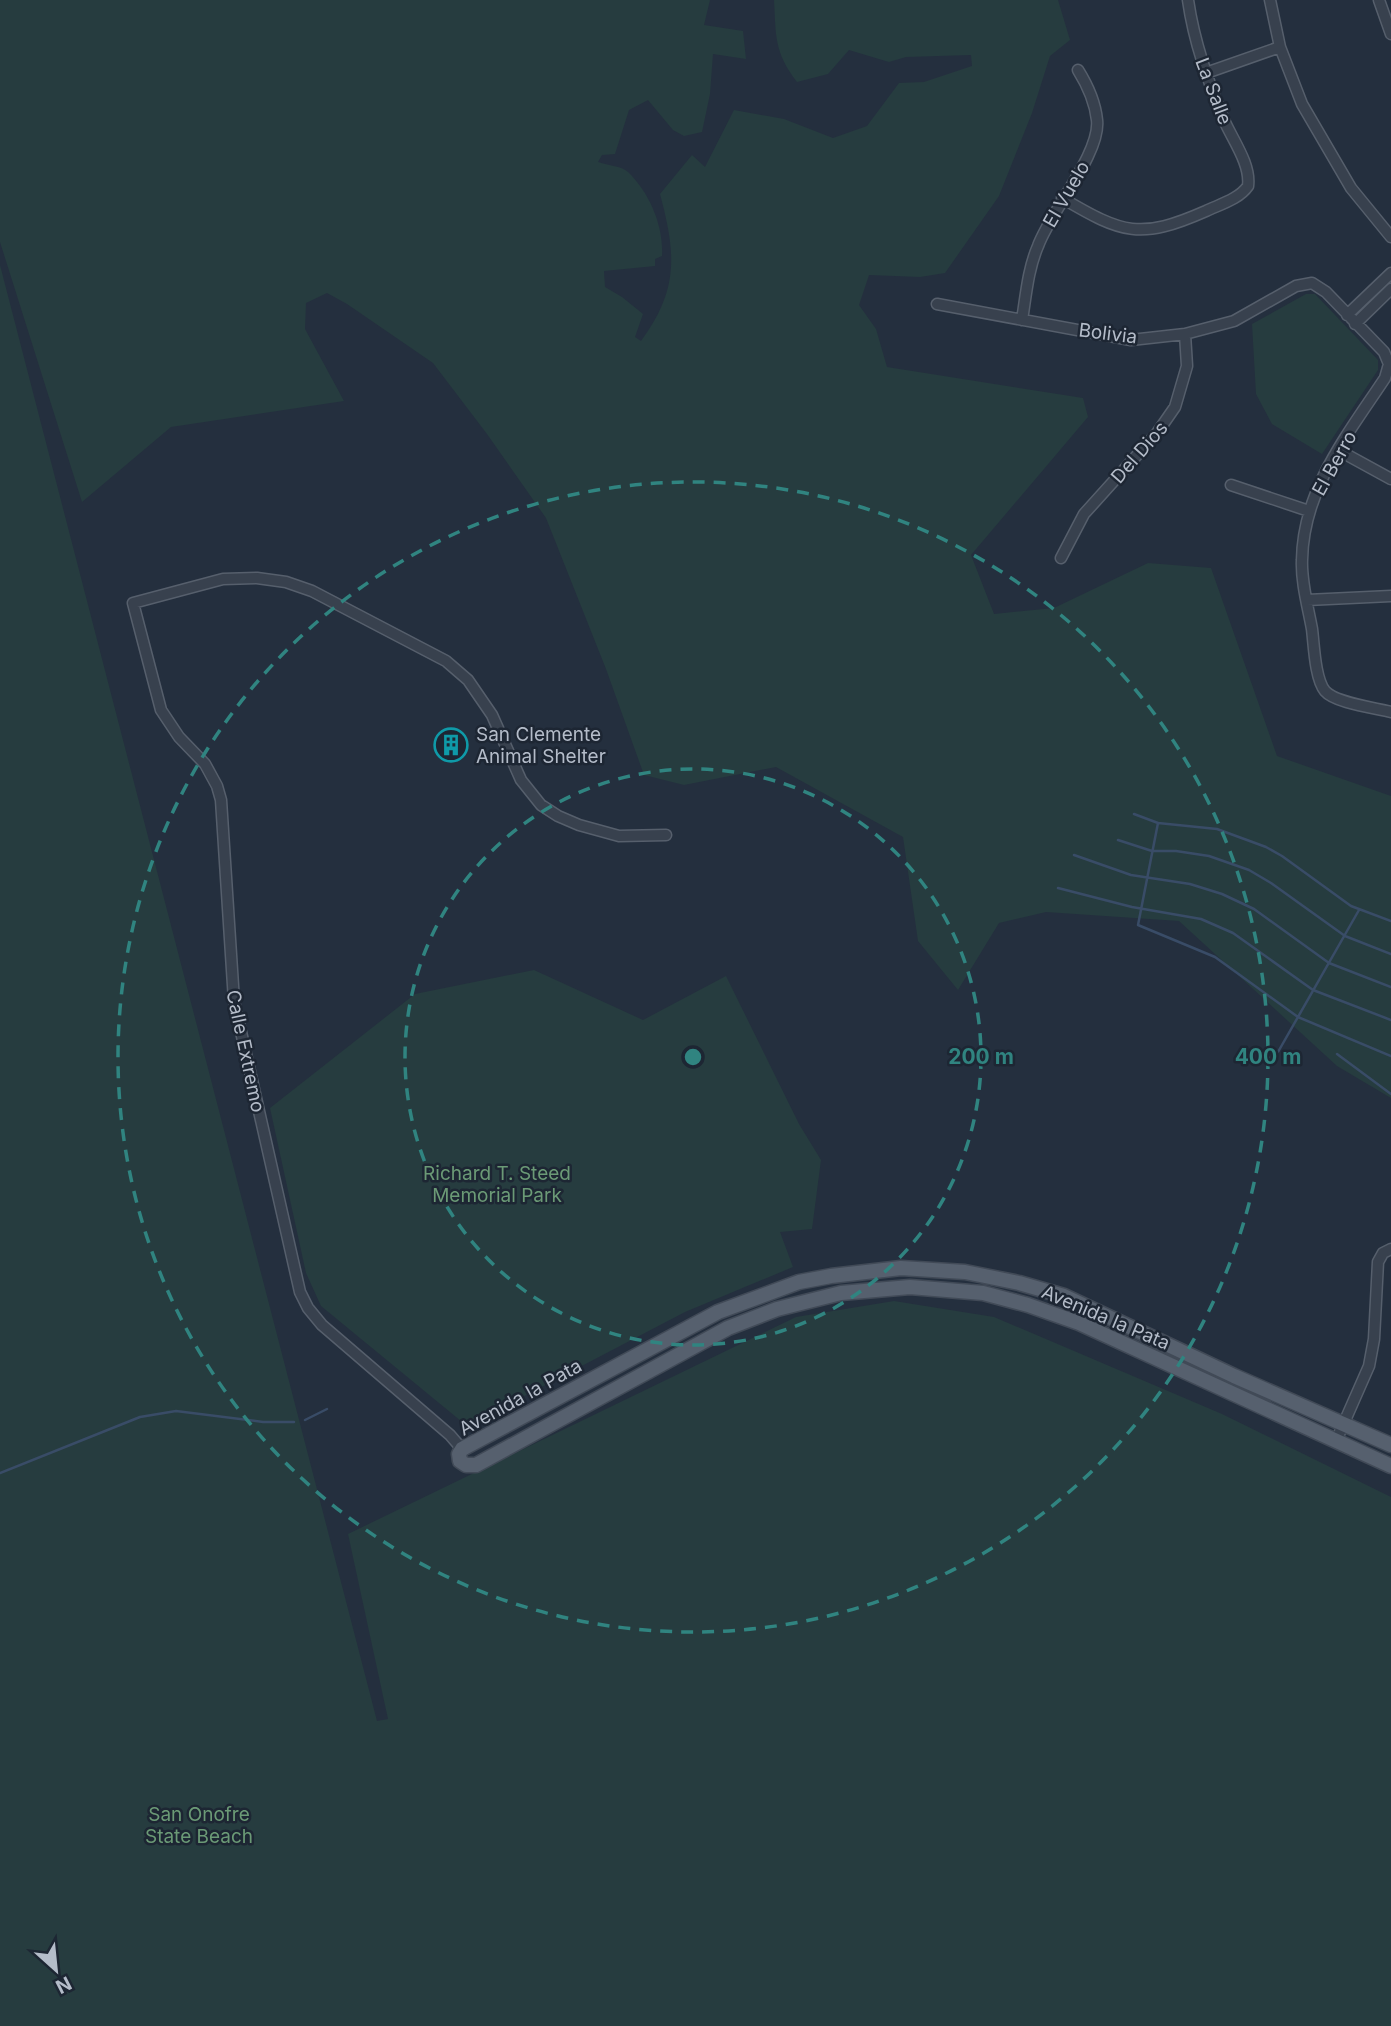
<svg xmlns="http://www.w3.org/2000/svg" width="1391" height="2026" viewBox="0 0 1391 2026" font-family="Inter,sans-serif">
<style>
.green{fill:#263c3f}
.lines{fill:none;stroke-linecap:round;stroke-linejoin:round}
.stream{stroke:#394c67;stroke-width:2.5}
.minor-casing{stroke:#565f6c;stroke-width:13}
.major-casing{stroke:#414a57;stroke-width:17}
.minor{stroke:#38414e;stroke-width:10}
.major{stroke:#56606e;stroke-width:14}
.ring{fill:none;stroke:#308480;stroke-width:3.5;stroke-dasharray:12 9}
.labels{text-anchor:middle;stroke-width:5;stroke-linejoin:round;paint-order:stroke}
.street-label{font-size:19px;fill:#b4bcc9;stroke:#1d2633}
.poi-label{font-size:19px;fill:#b4bcc9;stroke:#1d2633;text-anchor:start}
.park-label{font-size:19px;fill:#6b9a76;stroke:#1d2633}
.centre{fill:#308480;stroke:#1d2633;stroke-width:3.5}
.ring-label{font-size:21px;text-anchor:middle;font-weight:bold;fill:#308480;stroke:#1d2633;stroke-width:5;stroke-linejoin:round;paint-order:stroke}
</style>
<rect width="100%" height="100%" fill="#242f3e"/>
<path class="green" d="M0 0H710L704 25 743 31 746 59 713 54 710 94 702 132 684 136 673 130 648 100 629 110 615 154 602 155 598 162C606 165 622 166 628 172 650 193 664 227 662 256L655 259V266L604 271 605 287 622 297 643 314 635 337 641 341C679 289 676 254 660 194L692 155 705 167 734 110 784 119 833 138 867 126 899 83 924 82 972 66 971 55 906 57 889 62 849 50 828 74 797 82C774 52 776 36 774 0H1058L1070 40 1050 56 1032 113 999 196 945 273 920 277 869 275 859 305 876 329 887 367 1083 398 1088 417 971 555 994 614 1054 608 1148 563 1211 568 1277 756 1391 796V1098L1337 1066 1179 921 1046 912 999 923 958 990 918 941 903 837 776 767 684 785 644 775 606 669 546 518 487 434 433 363 347 304 327 293 306 303 305 329 344 401 171 427 82 502 0 242Z
M0 265 377 1721 388 1719 348 1534 796 1317 894 1301 994 1317 1222 1414 1391 1497V2026H0Z
M1306 294H1315L1378 360V370L1322 454 1272 424 1256 394 1252 324Z
M534 970 643 1020 726 976 799 1124 821 1160 812 1229 780 1232 793 1267 685 1312 467 1426 321 1306 306 1273 270 1108 415 994Z"/>
<g class="lines">
<path class="stream" d="M1134 814 1158 823 1138 925 1215 957 1298 1017 1391 1056
M1158 823 1217 829 1266 847 1282 856 1351 906 1391 921
M1118 840 1152 851H1176L1209 856 1249 870 1271 883 1345 936 1391 954
M1074 855 1131 875 1190 884 1222 894 1254 909 1329 963 1391 987
M1058 888 1132 907 1201 919 1233 933 1313 990 1391 1020
M1278 1052 1359 910
M1337 1054 1391 1094
M305 1420 327 1409
M0 1473 140 1417 176 1411 263 1422H294"/>
<defs>
<path id="minor" d="M1270 0 1280 47 1302 104 1351 188 1391 237
M1379 0 1391 34
M1206 73 1280 47
M1062 198C1123 234 1140 240 1206 211 1221 204 1239 199 1248 186 1251 164 1232 139 1224 120 1208 81 1194 42 1188 0
M937 304 1131 340 1185 334 1234 321 1296 286 1312 283 1326 292 1384 352 1389 364 1385 378C1348 434 1303 489 1302 560 1301 582 1308 607 1312 629 1314 645 1315 679 1325 691 1335 703 1376 708 1391 712
M1347 315 1391 273
M1022 320C1026 295 1028 269 1038 246 1050 212 1101 153 1097 120 1095 101 1088 86 1078 70
M1355 324 1391 289
M1338 450 1391 479
M1231 485 1309 511
M1061 558 1084 514 1157 433 1175 407 1187 366 1185 334
M1307 600 1391 596
M1336 1441 1369 1366 1374 1339 1378 1262 1383 1253 1391 1249
M462 1449 450 1435 322 1325 308 1308 300 1292 234 1001 221 800 217 786 205 764 179 737 161 710 133 603 223 579 257 578 286 582 312 591 446 661 468 680 492 715 521 780 541 805 558 816 579 825 619 836 666 835"/>
<path id="major" d="M1391 1445 1234 1376 1064 1296 1019 1283 965 1272 901 1268 831 1276 799 1282 718 1312 462 1449 459 1454 460 1461 466 1465H476L728 1328 777 1309 841 1293 910 1287 983 1293 1028 1305 1079 1323 1391 1466"/>
</defs>
<use href="#minor" class="minor-casing"/>
<use href="#major" class="major-casing"/>
<use href="#minor" class="minor"/>
<use href="#major" class="major"/>
</g>
<g class="ring">
<circle cx="693" cy="1057" r="288"/>
<circle cx="693" cy="1057" r="575"/>
</g>
<defs>
<symbol id="building-ring" viewBox="-11 -11 22 22"><circle r="9.5" fill="#1d2633" stroke="#0f9aa8" stroke-width="1.5"/><path d="M-4-6H4V6H1V3H-1V6H-4ZM-2.5-4.3h1.7v1.8h-1.7ZM.8-4.3h1.7v1.8H.8ZM-2.5-1h1.7V.8h-1.7ZM.8-1h1.7V.8H.8Z" fill="#0f9aa8"/></symbol>
</defs>
<g fill-rule="evenodd">
<use href="#building-ring" x="432" y="726" width="38" height="38"/>
</g>
<g class="labels">
<g class="street-label">
<text transform="translate(1214 91) rotate(69)" y="7">La Salle</text>
<text transform="translate(1066 194) rotate(-60)" y="7">El Vuelo</text>
<text transform="translate(1108 333) rotate(7)" y="7">Bolivia</text>
<text transform="translate(1139 452) rotate(-49)" y="7">Del Dios</text>
<text transform="translate(1334 463) rotate(-61)" y="7">El Berro</text>
<text transform="translate(246 1051) rotate(78)" y="7">Calle Extremo</text>
<text transform="translate(1106 1317) rotate(23)" y="7">Avenida la Pata</text>
<text transform="translate(520 1397) rotate(-29)" y="7">Avenida la Pata</text>
</g>
<g class="poi-label">
<text x="476" y="741">San Clemente<tspan x="476" dy="22">Animal Shelter</tspan></text>
</g>
<g class="park-label">
<text x="497" y="1180">Richard T. Steed<tspan x="497" dy="22">Memorial Park</tspan></text>
<text x="199" y="1821">San Onofre<tspan x="199" dy="22">State Beach</tspan></text>
</g>
</g>
<circle cx="693" cy="1057" r="10" class="centre"/>
<g class="ring-label">
<text x="981" y="1064">200 m</text>
<text x="1268" y="1064">400 m</text>
</g>
<g transform="translate(56 1970) rotate(153)" stroke="#1d2633" stroke-width="5" paint-order="stroke">
<path d="M0-5L12 26L0 18L-12 26Z" fill="#b4bcc9"/>
<text y="-10" font-size="19" font-weight="bold" text-anchor="middle" fill="#b4bcc9">N</text>
</g>
</svg>
